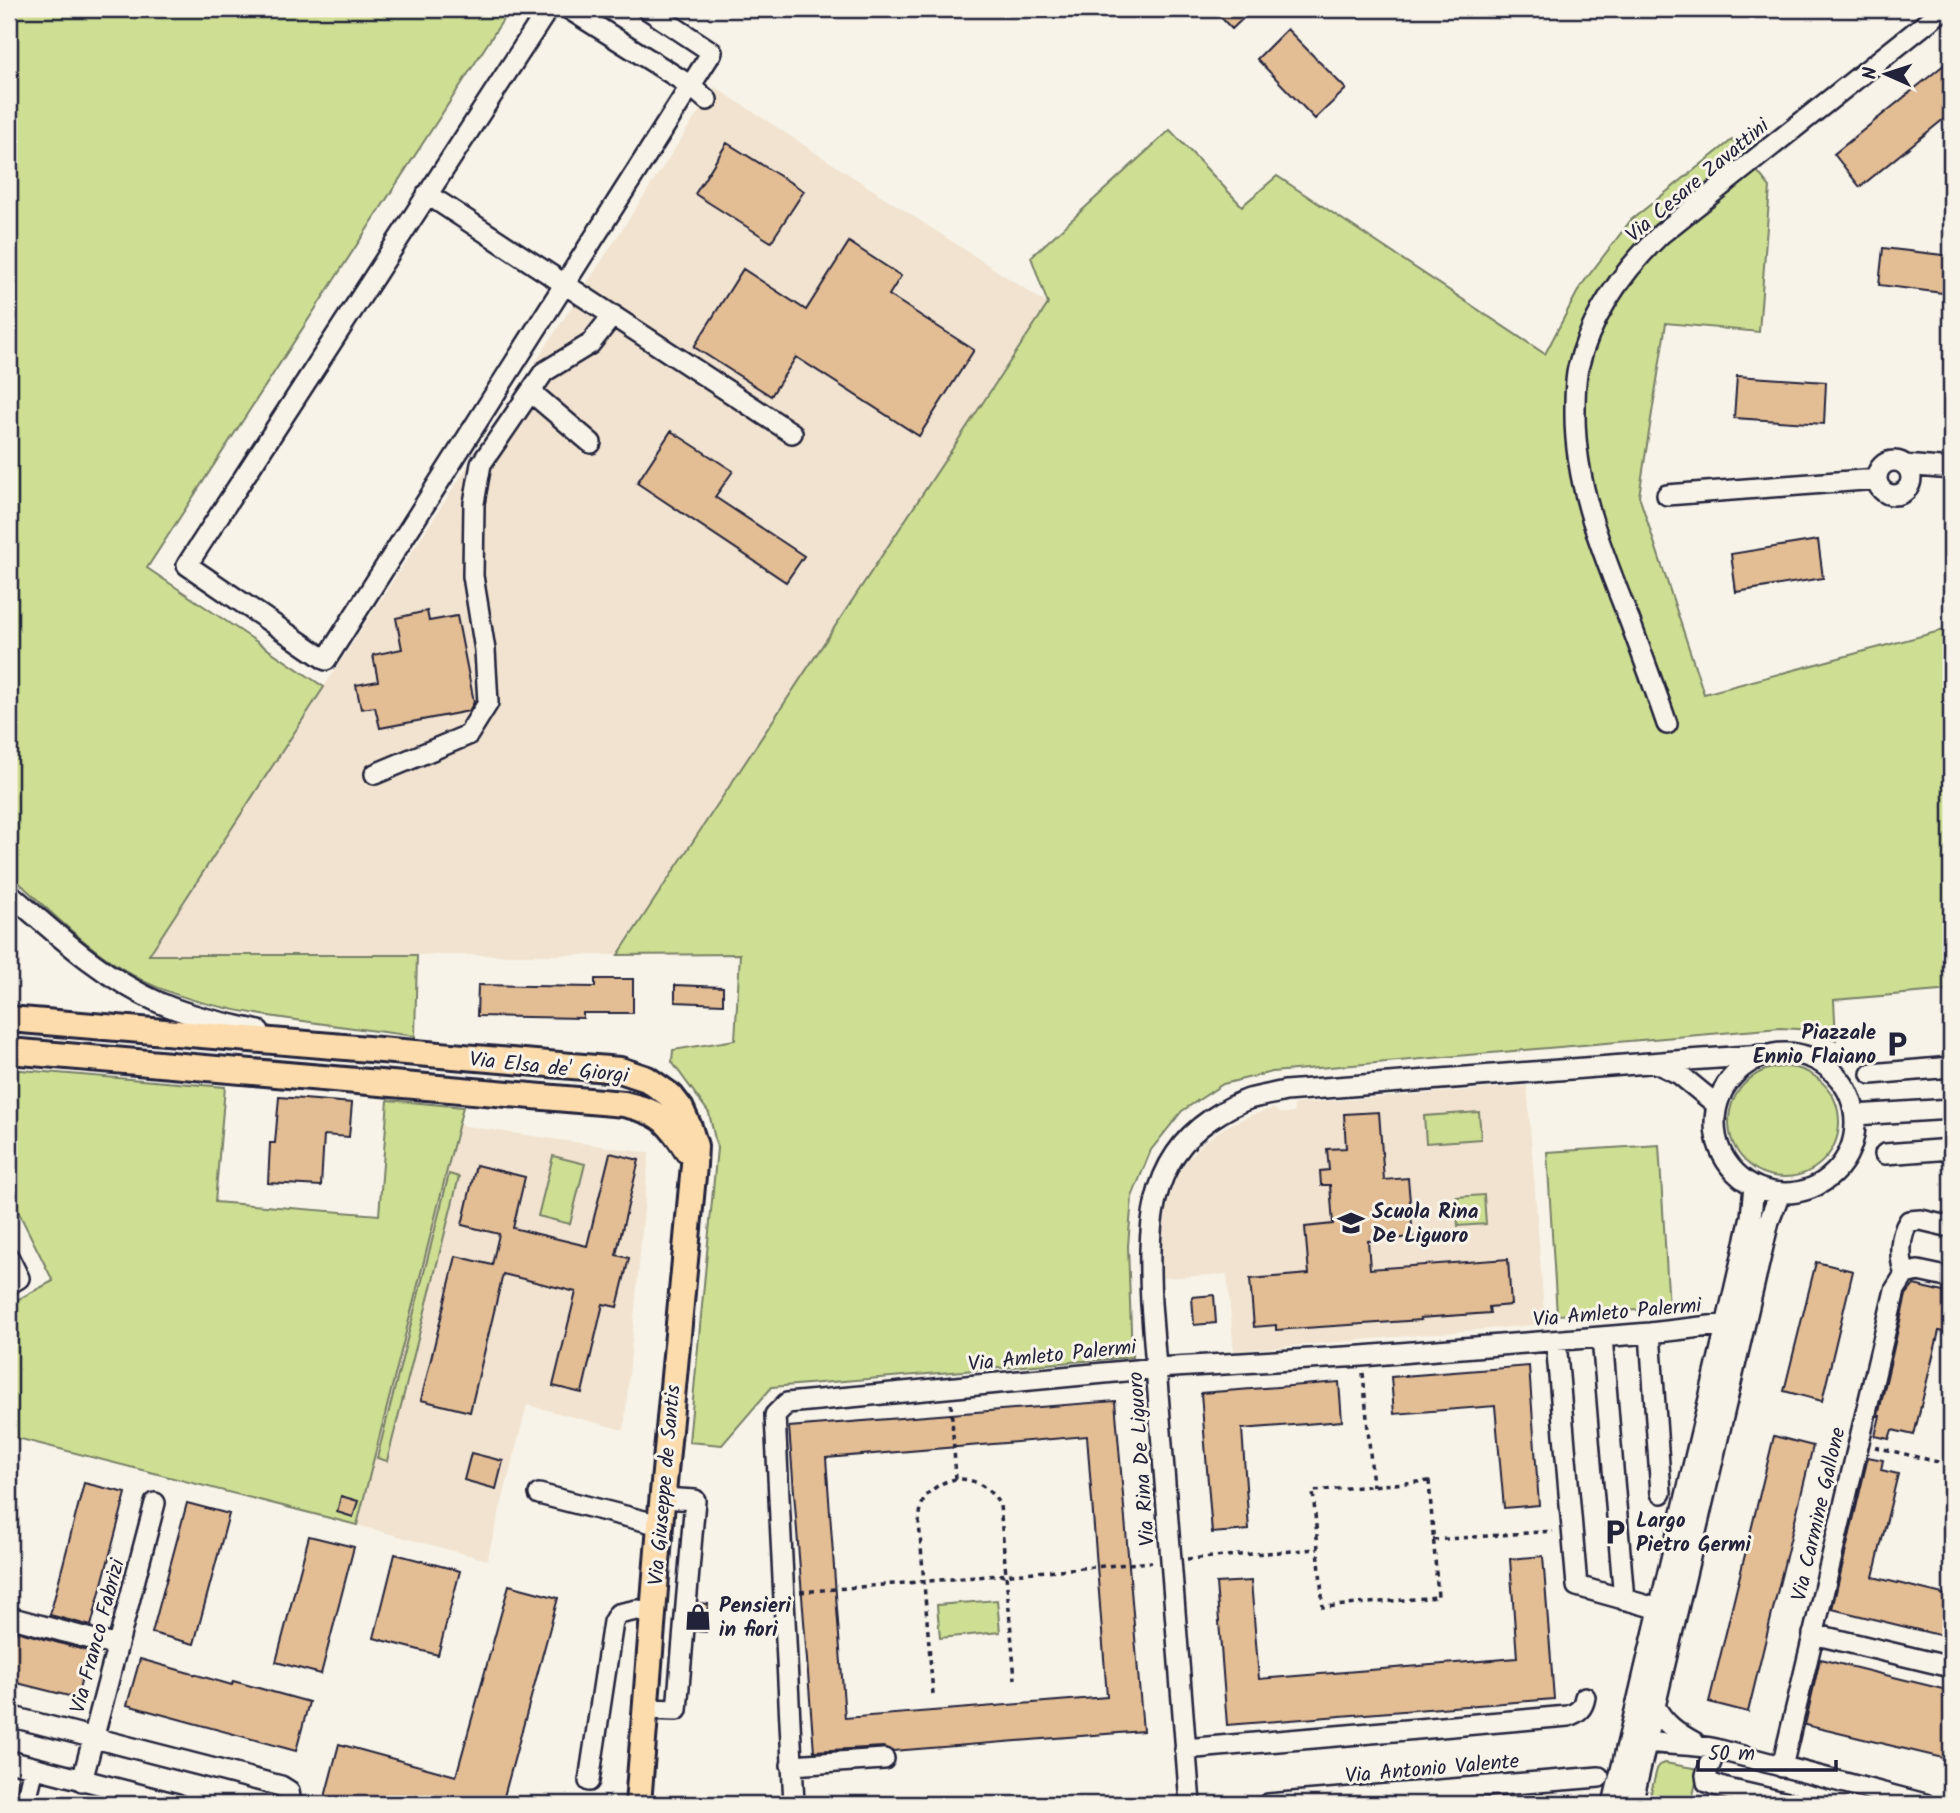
<svg xmlns="http://www.w3.org/2000/svg" width="1960" height="1813" viewBox="0 0 1960 1813" font-family="Kalam,sans-serif">
<style>
.built{fill:#f1e3cf}
.green{fill:#cedf93;stroke:#788067;stroke-width:2}
.building{fill:#e3bd94;stroke:#22223b;stroke-width:2;fill-rule:evenodd}
.lines{fill:none;stroke-linecap:round;stroke-linejoin:round}
.minor-casing{stroke:#22223b;stroke-width:24}
.major-casing{stroke:#22223b;stroke-width:30}
.path{stroke:#22223b;stroke-width:3.5;stroke-dasharray:5 5;stroke-linecap:butt}
.minor{stroke:#f7f3e8;stroke-width:19}
.major{stroke:#fcdcac;stroke-width:24}
.labels{text-anchor:middle;stroke-width:6;stroke-linejoin:round;paint-order:stroke}
.street-label{font-size:21px;fill:#22223b;stroke:#f7f3e8}
.poi-label{font-size:21px;font-weight:bold;fill:#22223b;stroke:#f7f3e8;text-anchor:start}
</style>
<rect width="100%" height="100%" fill="#f7f3e8"/>
<filter id="ink" filterUnits="userSpaceOnUse"><feTurbulence type="fractalNoise" baseFrequency=".0143" numOctaves="2"/><feDisplacementMap in="SourceGraphic" scale="14" xChannelSelector="R" yChannelSelector="G"/><feConvolveMatrix kernelMatrix="1 2 1 2 8 2 1 2 1" color-interpolation-filters="sRGB"/></filter>
<g filter="url(#ink)">
<path class="built" d="M715 87 1048 304 618 955H149Z
M1527 1086 1545 1324 1234 1351 1227 1274 1162 1278V1238L1166 1209 1175 1181 1186 1161 1204 1142 1225 1127 1251 1115 1274 1108 1279 1113H1294V1104Z
M458 1125 649 1153 624 1430 527 1405 487 1560 357 1525Z"/>
<path class="green" d="M9 9H510L147 568 324 687 149 955H417L415 1036C363 1029 310 1023 257 1014 213 1006 170 997 131 974 85 947 48 910 9 873Z
M1170 130 1242 206 1277 176 1545 354 1580 287 1631 220 1732 140 1770 187 1759 332 1666 323 1639 496 1704 694 1951 628V990L1834 1000 1836 1040 1813 1030 1780 1028 1272 1072 1223 1084 1182 1111 1151 1150 1132 1197 1128 1246 1132 1357 772 1387 722 1445 689 1442 717 1148 709 1113 672 1062 673 1050 735 1040 740 954 618 955 1048 304 1031 257Z
M1729 1122a55 55 0 1 1 110 0a55 55 0 1 1-110 0Z
M9 1069 225 1087 215 1202 379 1215 388 1100 463 1107 357 1525 9 1436V1304L53 1281 9 1193Z
M1479 1112 1481 1139 1426 1143 1424 1116Z
M1659 1145 1669 1308 1557 1315 1547 1152Z
M553 1156 585 1164 570 1224 538 1216Z
M449 1174 459 1177 387 1461 377 1458Z
M1484 1195 1486 1224 1458 1226 1456 1197Z
M997 1600 1000 1632 940 1638 937 1605Z
M1665 1763 1699 1769 1692 1800 1706 1804H1648L1657 1769 1660 1765Z"/>
<path class="building" d="M1213 9H1253L1232 29Z
M1287 29 1346 89 1315 119 1257 59Z
M1951 59V113L1860 187 1834 154Z
M727 143 804 191 771 242 695 194Z
M849 242 901 276 889 295 974 350 919 436 796 357 771 396 694 347 743 269 806 310Z
M1883 248 1951 256V294L1879 285Z
M1737 376 1826 382 1824 424 1734 418Z
M671 431 733 471 715 497 804 556 786 582 637 483Z
M1818 540 1823 578 1736 592 1731 554Z
M427 611 429 621 457 616 474 702 469 711 380 728 375 707 361 709 356 685 378 681 373 655 402 649 396 618Z
M595 979H633V1013H583V1018L477 1016 478 985 595 987Z
M675 985 723 987V1004L675 1002Z
M279 1097 352 1103 349 1137 324 1135 321 1186 268 1183 270 1143H275Z
M1379 1112 1384 1180 1408 1178 1413 1237 1368 1241 1370 1269 1508 1259 1511 1305 1489 1307 1490 1313 1420 1318 1421 1320 1276 1330V1325L1254 1327 1250 1279 1309 1274 1305 1227 1333 1224 1330 1185H1321L1320 1171 1329 1170 1327 1149 1346 1148 1344 1114Z
M610 1153 639 1160 616 1255 629 1258 617 1307 603 1304 582 1393 553 1386 576 1292 503 1274 470 1412 421 1400 456 1256 492 1265 499 1234 462 1225 476 1165 525 1177 513 1228 587 1246Z
M1816 1262 1853 1271 1822 1401 1784 1391Z
M1914 1285 1951 1294V1334L1939 1331 1914 1435 1892 1430 1889 1439 1875 1436 1880 1416H1878L1906 1295Z
M1214 1295 1216 1323 1194 1325 1192 1297Z
M1529 1366 1539 1505 1504 1508 1495 1406 1394 1414 1391 1377Z
M1339 1382 1342 1421 1242 1429 1249 1530 1212 1533 1201 1393Z
M1115 1401 1143 1731 893 1751 883 1747 814 1751 789 1427ZM1087 1436 1107 1697 845 1718 826 1458Z
M1774 1436 1813 1446 1748 1712 1709 1702Z
M471 1453 503 1461 496 1489 464 1480Z
M1868 1457 1883 1460 1881 1470 1898 1474 1873 1577 1951 1596V1638L1832 1609Z
M84 1483 126 1493 91 1626 50 1615Z
M341 1496 358 1501 353 1517 337 1512Z
M187 1503 229 1514 194 1644 152 1633Z
M309 1536 354 1547 321 1674 276 1662Z
M395 1554 460 1571 438 1655 374 1638Z
M1543 1556 1554 1699 1227 1725 1216 1583 1251 1581 1259 1679 1517 1658 1510 1559Z
M509 1585 558 1598 502 1804H351L325 1797 339 1744 456 1776Z
M698 1603 708 1604 706 1632 696 1631Z
M16 1631 88 1651 77 1698 9 1681V1657Z
M140 1659 232 1685 233 1681 309 1702 296 1751 127 1705Z
M1820 1659 1951 1691V1760L1805 1725Z"/>
<g class="lines">
<defs>
<path id="minor" d="M548 9 187 565 326 660 712 52 647 9
M569 9 691 86 707 100
M427 194 792 433
M531 392 591 443
M1877 478a17 17 0 1 1 34 0a17 17 0 1 1-34 0Z
M1905 465 1951 469
M1667 495 1877 479
M1667 724C1655 689 1642 654 1629 619 1602 551 1574 485 1575 410 1575 396 1575 381 1578 368 1591 315 1623 271 1661 234L1944 9
M375 774 468 735 488 703 485 650 473 576 474 503 481 464 544 372 590 344 613 315
M9 893C55 933 103 978 160 1003 192 1017 226 1023 259 1031
M1715 1123a70 70 0 1 1 140 0a70 70 0 1 1-140 0Z
M1656 1063 1679 1074 1717 1105
M1871 1074 1951 1067
M1855 1115 1951 1109
M1885 1154 1951 1149
M9 1258 19 1278 9 1284
M1905 1274C1899 1258 1899 1236 1909 1221L1921 1220 1951 1227
M1905 1274 1918 1271 1951 1278
M1650 1333 1661 1493
M1602 1337 1624 1600
M1556 1341 1577 1586 1659 1609
M539 1494 660 1525
M9 1617 117 1646
M1813 1634 1951 1667
M1655 1706C1664 1724 1678 1733 1694 1742
M645 1709 677 1710 695 1500 663 1498
M9 1716 281 1786 289 1791 291 1804
M1636 1740C1663 1746 1690 1743 1716 1749L1925 1804
M1185 1749 1568 1716C1579 1712 1583 1708 1585 1697
M1716 1749 1706 1775 1707 1782 1723 1788 1792 1804
M9 1761 177 1804
M791 1765 884 1759
M1782 1767 1895 1290 1905 1274
M82 1781 155 1503
M589 1781 613 1622 618 1614 637 1610 653 1612
M25 1804 34 1768
M794 1804 775 1415 787 1403 1157 1368 1362 1356 1650 1333 1727 1324
M1190 1804 1151 1303C1148 1233 1146 1163 1211 1119 1223 1111 1235 1104 1249 1099 1260 1096 1273 1094 1285 1091L1688 1060 1764 1055
M1268 1804 1599 1777
M1613 1804 1721 1348 1751 1217 1754 1186
M1632 1804 1769 1221 1780 1193"/>
<path id="major" d="M9 1019 620 1070 647 1079 671 1096 681 1109 689 1127 695 1146 694 1165 660 1525 638 1804
M9 1051 624 1104C660 1112 667 1119 687 1150"/>
</defs>
<use href="#minor" class="minor-casing"/>
<use href="#major" class="major-casing"/>
<path class="path" d="M1363 1373 1373 1486
M951 1404 956 1479
M1875 1447 1951 1465
M1429 1481 1438 1597 1323 1607 1313 1491Z
M1433 1540 1553 1531
M1187 1559 1318 1549
M800 1592 1152 1562
M933 1694 919 1522C920 1514 921 1503 926 1496 929 1491 935 1488 939 1485 963 1471 987 1483 1000 1505L1015 1679"/>
<use href="#minor" class="minor"/>
<use href="#major" class="major"/>
</g>
</g>
<defs>
<symbol id="parking-bare" viewBox="-9 -9 18 18"><path d="M-3.5-5.5H1a3.5 3.5 0 0 1 0 7H-1V5.5H-3.5ZM-1-3.4V-.6H.8a1.4 1.4 0 0 0 0-2.8Z" fill="#22223b" stroke="#f7f3e8" stroke-width="2.5" paint-order="stroke"/></symbol>
<symbol id="school-bare" viewBox="-9 -9 18 18"><path d="M0-5L7-2L0 1L-7-2ZM-4 1L0 2.5L4 1V4Q0 6-4 4Z" fill="#22223b" stroke="#f7f3e8" stroke-width="2.5" paint-order="stroke"/></symbol>
<symbol id="shop-bare" viewBox="-9 -9 18 18"><path d="M-5-2.5h2.3a2.7 3.5 0 0 1 5.4 0H5L5.5 6h-11ZM-1.5-2.5h3a1.5 2.3 0 0 0-3 0Z" fill="#22223b" stroke="#f7f3e8" stroke-width="2.5" paint-order="stroke"/></symbol>
</defs>
<g fill-rule="evenodd">
<use href="#parking-bare" x="1878" y="1025" width="38" height="38"/>
<use href="#school-bare" x="1332" y="1204" width="38" height="38"/>
<use href="#parking-bare" x="1596" y="1513" width="38" height="38"/>
<use href="#shop-bare" x="679" y="1598" width="38" height="38"/>
</g>
<g class="labels">
<g class="street-label">
<text transform="translate(1697 180) rotate(-40)" y="7">Via Cesare Zavattini</text>
<text transform="translate(549 1067) rotate(6)" y="7">Via Elsa de' Giorgi</text>
<text transform="translate(1617 1312) rotate(-5)" y="7">Via Amleto Palermi</text>
<text transform="translate(1052 1355) rotate(-6)" y="7">Via Amleto Palermi</text>
<text transform="translate(1141 1459) rotate(-94)" y="7">Via Rina De Liguoro</text>
<text transform="translate(664 1485) rotate(-85)" y="7">Via Giuseppe de Santis</text>
<text transform="translate(1818 1514) rotate(-77)" y="7">Via Carmine Gallone</text>
<text transform="translate(97 1636) rotate(-75)" y="7">Via Franco Fabrizi</text>
<text transform="translate(1432 1768) rotate(-5)" y="7">Via Antonio Valente</text>
</g>
<g class="poi-label">
<text x="1876" y="1039" text-anchor="end">Piazzale<tspan x="1876" dy="24">Ennio Flaiano</tspan></text>
<text x="1372" y="1218">Scuola Rina<tspan x="1372" dy="24">De Liguoro</tspan></text>
<text x="1636" y="1527">Largo<tspan x="1636" dy="24">Pietro Germi</tspan></text>
<text x="719" y="1612">Pensieri<tspan x="719" dy="24">in fiori</tspan></text>
</g>
</g>
<rect width="1960" height="1813" fill="none" stroke="#f7f3e8" stroke-width="35"/>
<rect x="18" y="18" width="1925" height="1778" fill="none" stroke="#22223b" stroke-width="2.5" filter="url(#ink)"/>
<g transform="translate(1886 74) rotate(273)" stroke="#f7f3e8" stroke-width="5" paint-order="stroke">
<path d="M0-5L12 26L0 18L-12 26Z" fill="#22223b"/>
<text y="-10" font-size="19" font-weight="bold" text-anchor="middle" fill="#22223b">N</text>
</g>
<path d="M1698 1760v10h138v-10" fill="none" stroke="#22223b" stroke-width="3.5"/>
<text x="1708" y="1760" font-size="21" fill="#22223b" stroke="#f7f3e8" stroke-width="5" paint-order="stroke">50 m</text>
</svg>
